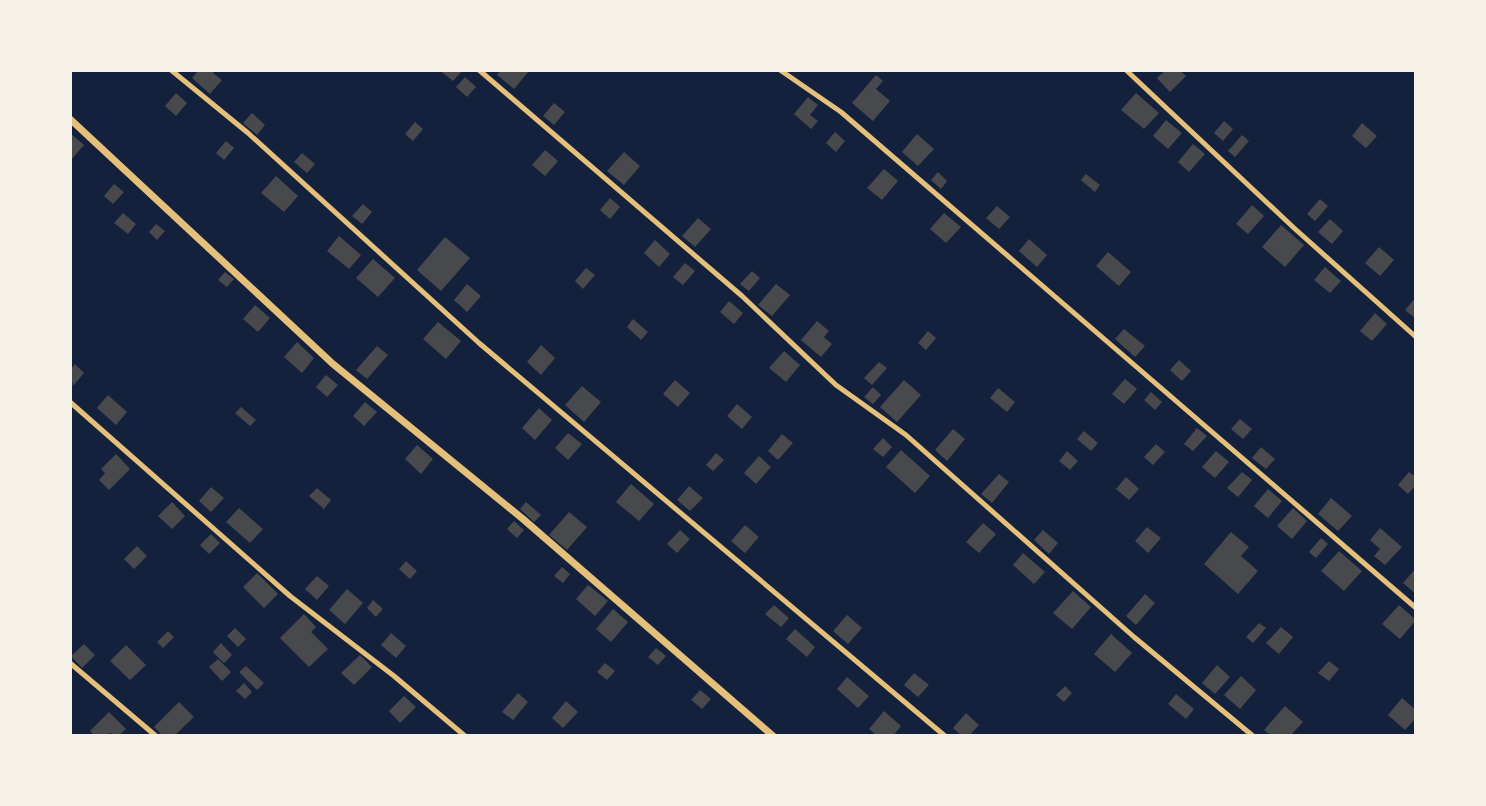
<svg xmlns="http://www.w3.org/2000/svg" width="1486" height="806" viewBox="0 0 1486 806" font-family="'Source Sans 3',sans-serif">
<style>
.building{fill:#48494c}
.lines{fill:none;stroke-linecap:round;stroke-linejoin:round}
.service{stroke:#e5c07b;stroke-width:5}
.minor{stroke:#e5c07b;stroke-width:7}
</style>
<rect width="100%" height="100%" fill="#14213d"/>
<path class="building" d="M199 70H215L213 73 222 80 210 94 192 78Z
M439 70H463L453 81Z
M501 70H527L529 71 514 89 497 75Z
M1166 70H1179L1186 76 1170 92 1157 78Z
M876 75 883 81 876 89 890 101 873 121 852 103Z
M465 77 476 87 467 97 456 87Z
M176 93 187 103 176 116 165 106Z
M1136 93 1159 113 1144 129 1121 110Z
M808 97 818 105 810 115 818 121 811 129 794 114Z
M554 103 565 112 554 125 543 116Z
M252 113 265 125 257 135 243 123Z
M1166 120 1182 133 1168 149 1153 136Z
M1224 121 1233 129 1223 141 1214 133Z
M415 122 423 129 413 141 405 134Z
M1362 123 1377 136 1366 148 1352 136Z
M835 132 845 141 836 152 826 143Z
M70 133 84 145 70 161Z
M917 134 934 149 918 166 902 152Z
M1242 135 1249 141 1235 157 1228 151Z
M226 141 234 148 224 160 216 153Z
M1193 144 1205 154 1189 172 1178 162Z
M545 150 558 161 545 176 532 165Z
M624 152 640 166 624 185 607 171Z
M302 153 315 164 307 173 294 162Z
M884 169 898 181 882 200 867 188Z
M938 172 947 181 941 189 931 180Z
M1086 174 1100 185 1095 192 1081 180Z
M276 176 298 196 284 212 261 193Z
M114 184 124 192 113 204 104 196Z
M610 198 620 207 610 219 600 210Z
M1320 199 1328 206 1315 221 1307 214Z
M363 204 372 212 362 224 352 216Z
M1252 205 1264 216 1248 234 1236 224Z
M997 206 1010 217 999 229 986 218Z
M123 213 136 224 128 234 114 223Z
M944 213 961 227 946 243 930 229Z
M698 218 711 229 695 247 682 236Z
M1330 219 1343 231 1332 244 1318 232Z
M156 224 165 231 157 240 149 232Z
M1281 225 1304 245 1285 267 1262 247Z
M339 236 361 255 349 269 327 251Z
M445 237 470 258 441 291 417 270Z
M1029 239 1047 255 1037 267 1019 251Z
M655 240 670 254 659 267 644 253Z
M1379 247 1394 260 1380 276 1365 263Z
M1108 252 1131 272 1119 286 1096 266Z
M373 259 395 278 378 297 356 278Z
M685 263 695 271 683 285 673 277Z
M1325 267 1341 281 1330 293 1314 280Z
M586 268 595 275 583 289 575 281Z
M752 271 760 278 749 291 740 284Z
M225 272 234 279 227 287 218 280Z
M467 284 481 296 467 312 454 300Z
M776 284 790 295 772 316 758 305Z
M1416 297V319L1405 310Z
M729 301 743 313 734 324 720 312Z
M255 305 270 318 258 332 243 319Z
M1375 313 1387 324 1372 341 1360 331Z
M633 319 648 332 641 340 627 327Z
M817 321 829 331 824 337 832 344 821 357 801 340Z
M438 322 461 341 446 359 423 339Z
M1124 329 1145 346 1135 357 1115 339Z
M928 331 936 338 926 350 918 343Z
M297 342 314 358 302 373 284 357Z
M541 345 555 358 541 375 527 362Z
M377 346 388 355 367 379 356 370Z
M784 351 800 365 786 382 769 368Z
M1179 360 1191 371 1182 381 1170 370Z
M879 362 887 368 872 385 864 378Z
M75 364 84 373 73 386 70 370Z
M326 375 338 385 327 397 316 387Z
M1125 379 1137 389 1124 404 1112 394Z
M675 380 690 393 678 407 663 394Z
M904 380 921 395 897 422 880 407Z
M582 386 601 402 584 422 565 405Z
M873 387 881 395 873 404 864 397Z
M998 388 1015 402 1007 412 990 398Z
M1151 392 1162 402 1155 410 1144 400Z
M108 395 127 412 116 425 97 408Z
M365 402 377 412 364 426 353 416Z
M737 404 752 417 742 429 727 416Z
M241 407 256 420 250 426 235 413Z
M539 408 552 420 535 440 522 428Z
M1240 419 1252 429 1243 439 1231 429Z
M1197 428 1207 436 1193 451 1184 444Z
M953 429 965 439 947 461 935 450Z
M1084 431 1098 443 1091 451 1077 439Z
M568 433 582 444 568 460 555 448Z
M782 434 793 443 778 460 768 451Z
M883 438 892 447 883 457 873 449Z
M1156 444 1165 452 1153 465 1144 457Z
M417 445 433 459 421 474 405 459Z
M1261 447 1275 459 1266 469 1252 458Z
M901 450 930 476 915 493 886 467Z
M1067 451 1078 461 1070 470 1059 461Z
M1216 451 1229 462 1215 478 1202 467Z
M716 453 724 460 713 471 706 465Z
M116 454 130 469 109 490 99 480 105 473 101 469Z
M759 456 771 467 756 484 744 473Z
M1242 472 1252 480 1238 497 1227 488Z
M1409 472 1416 477V485L1408 494 1398 485Z
M999 474 1009 482 992 503 981 494Z
M1126 477 1139 489 1129 500 1116 489Z
M631 484 654 504 639 521 616 502Z
M689 486 703 498 690 511 677 500Z
M211 487 224 498 211 512 199 501Z
M317 488 331 500 324 509 309 496Z
M1268 489 1282 501 1268 518 1254 506Z
M1331 498 1352 516 1338 531 1318 514Z
M172 502 185 516 172 529 158 516Z
M526 502 541 515 534 522 520 509Z
M239 508 263 529 250 543 226 522Z
M1293 508 1307 521 1292 539 1277 526Z
M569 512 587 527 567 550 549 535Z
M514 521 524 530 517 538 507 529Z
M983 523 996 534 979 553 966 542Z
M745 525 759 537 745 553 731 541Z
M1147 527 1161 538 1148 553 1135 541Z
M1380 528 1402 547 1385 565 1374 556 1380 549 1370 540Z
M680 530 690 539 677 553 667 544Z
M1043 530 1058 543 1049 554 1034 540Z
M1231 532 1249 547 1241 556 1258 571 1238 594 1204 564Z
M211 534 220 543 209 554 200 545Z
M1321 538 1328 544 1316 558 1309 552Z
M137 546 147 556 134 569 124 559Z
M1339 551 1362 571 1344 591 1321 571Z
M1023 553 1045 572 1034 584 1013 565Z
M406 561 417 571 410 579 399 569Z
M562 567 570 574 563 583 554 576Z
M1416 568V594L1403 583Z
M257 573 278 594 264 608 243 587Z
M317 576 329 586 317 600 305 589Z
M588 585 608 601 595 616 576 599Z
M347 589 363 603 345 624 329 610Z
M1073 591 1091 607 1072 629 1053 613Z
M1145 594 1155 603 1136 625 1126 616Z
M373 600 383 609 376 617 367 608Z
M774 605 789 618 781 627 765 614Z
M1399 605 1416 620 1400 639 1382 624Z
M613 609 628 622 611 642 596 629Z
M304 614 316 627 311 632 328 649 309 667 280 638Z
M847 615 862 628 848 644 833 631Z
M1259 623 1266 628 1253 643 1246 637Z
M1281 627 1293 637 1279 654 1266 643Z
M235 628 246 639 238 647 227 636Z
M795 629 815 647 807 657 786 639Z
M168 631 174 637 163 648 157 642Z
M391 633 406 646 396 658 381 645Z
M1111 634 1132 653 1115 672 1094 654Z
M221 643 232 655 224 663 213 652Z
M84 644 95 655 82 668 71 656Z
M126 645 146 665 130 680 110 661Z
M656 648 666 656 658 665 648 657Z
M360 655 372 667 354 685 341 673Z
M218 659 231 672 222 681 209 667Z
M1329 661 1339 669 1329 681 1318 673Z
M605 663 615 671 607 680 597 672Z
M1217 665 1230 677 1215 694 1202 683Z
M246 666 264 683 257 690 239 672Z
M914 673 929 685 918 697 904 685Z
M1241 676 1256 690 1240 709 1224 695Z
M847 677 869 696 858 708 837 689Z
M244 683 252 692 245 699 236 691Z
M1065 686 1072 693 1064 702 1056 695Z
M700 690 711 699 702 709 691 700Z
M518 693 528 702 513 720 502 712Z
M1176 694 1194 709 1186 719 1168 704Z
M404 696 416 707 400 723 389 711Z
M1402 698 1416 710V718L1405 730 1388 715Z
M566 701 578 712 563 728 552 718Z
M179 702 194 717 174 736H163L154 727Z
M1285 706 1303 722 1290 736H1272L1264 730Z
M884 711 901 726 893 736H877L869 729Z
M109 712 126 729 118 736 110 733 107 736H95L90 731Z
M966 713 979 725 969 736H962L953 728Z"/>
<g class="lines">
<path class="service" d="M171 70 248 133 479 343 945 736
M479 70 742 296 836 385 906 435 1134 637 1253 736
M780 70 841 112 1416 608
M1126 70 1294 228 1416 337
M70 402 290 596 394 676 465 736
M70 663 156 736"/>
<path class="minor" d="M70 119 333 364 523 519 773 736"/>
</g>
<rect width="1486" height="806" fill="none" stroke="#f6f1e7" stroke-width="144"/>
</svg>
